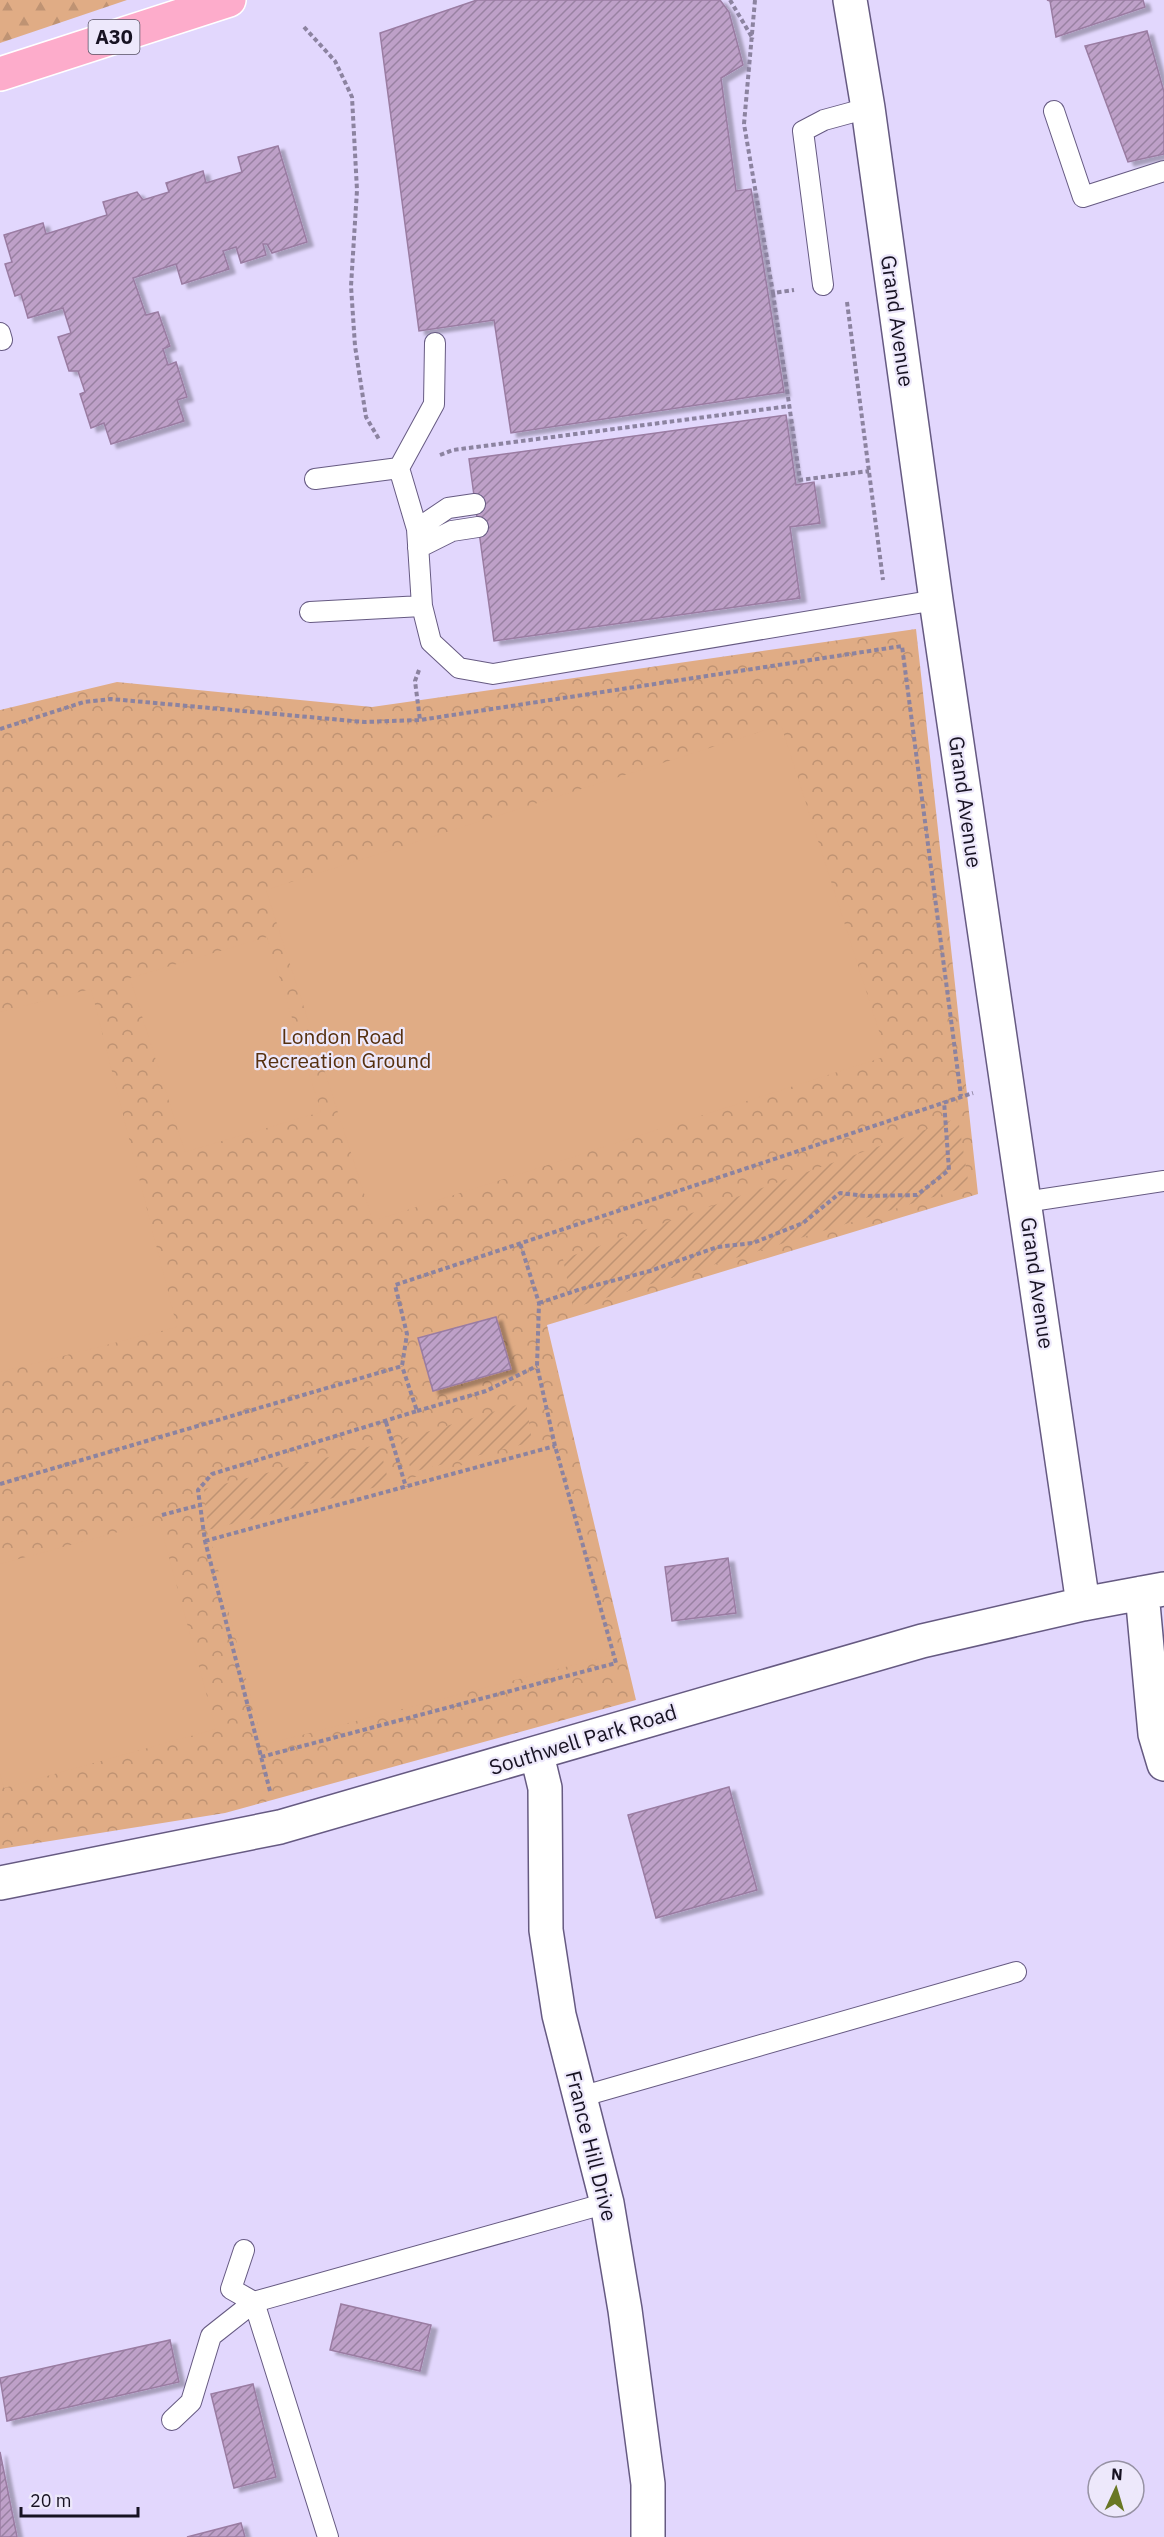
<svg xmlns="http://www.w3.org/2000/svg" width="1164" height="2537" viewBox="0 0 1164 2537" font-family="'IBM Plex Sans',sans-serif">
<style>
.forest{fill:url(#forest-firs)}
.park{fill:url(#park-crowns)}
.garden{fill:url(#garden-furrows)}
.pitch{fill:#e0ac85}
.building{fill:url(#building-hatch);stroke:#9a7ca2;stroke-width:1.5;filter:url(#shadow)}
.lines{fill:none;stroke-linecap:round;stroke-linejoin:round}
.service-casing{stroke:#665a82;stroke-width:22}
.minor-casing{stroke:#665a82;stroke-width:36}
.primary-casing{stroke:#fff;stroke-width:36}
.path{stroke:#8c83a0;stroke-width:4;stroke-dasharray:4.5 3;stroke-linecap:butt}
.service{stroke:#fff;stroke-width:20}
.minor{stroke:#fff;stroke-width:33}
.primary{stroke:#fdaccb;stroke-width:33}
.labels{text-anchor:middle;stroke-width:4.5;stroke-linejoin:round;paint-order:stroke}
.shield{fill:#ede8fb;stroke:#575263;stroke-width:1.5}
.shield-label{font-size:20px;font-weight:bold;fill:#171222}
.street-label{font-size:21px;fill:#171222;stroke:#ede8fb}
.park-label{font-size:21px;fill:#56300f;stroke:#ede8fb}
</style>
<defs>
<pattern id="forest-firs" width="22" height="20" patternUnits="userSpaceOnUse" patternTransform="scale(1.5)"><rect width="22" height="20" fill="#e0ac85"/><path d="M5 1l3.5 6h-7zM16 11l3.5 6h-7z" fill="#bf9373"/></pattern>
<pattern id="park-crowns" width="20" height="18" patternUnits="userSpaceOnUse" patternTransform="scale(1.5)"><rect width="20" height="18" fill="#e0ac85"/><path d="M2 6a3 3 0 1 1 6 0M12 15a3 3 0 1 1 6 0" fill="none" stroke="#bf9373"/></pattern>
<pattern id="garden-furrows" width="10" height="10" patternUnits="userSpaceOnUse" patternTransform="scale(1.5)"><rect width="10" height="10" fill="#e0ac85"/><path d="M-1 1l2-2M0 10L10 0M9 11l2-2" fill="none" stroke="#bf9373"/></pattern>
<pattern id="building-hatch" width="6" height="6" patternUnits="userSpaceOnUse" patternTransform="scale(1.5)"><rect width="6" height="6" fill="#bea0c8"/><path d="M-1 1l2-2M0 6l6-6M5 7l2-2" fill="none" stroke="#9981a2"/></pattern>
<filter id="shadow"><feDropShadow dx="6" dy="4" stdDeviation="1.5" flood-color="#0004"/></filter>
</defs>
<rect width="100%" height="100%" fill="#e2d7fd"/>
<path class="forest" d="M0 0H127L0 43Z"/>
<path class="park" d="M916 629 978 1194 547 1325 636 1700 225 1813 0 1849V710L117 682 372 707Z"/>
<path class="garden" d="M958 1118 969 1186 573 1308 563 1259Z
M526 1402 532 1442 412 1472 400 1440Z
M379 1444 391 1491 208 1530 204 1489Z"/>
<path class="pitch" d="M781 725 887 1056 373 1221 266 890Z
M267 937 321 1112 185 1152 130 978Z
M91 989 177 1327 0 1372V1012Z
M556 1441 612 1655 263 1745 208 1530Z
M159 1521 216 1729 4 1788 0 1774V1564Z"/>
<path class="building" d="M477 0H720L729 12 743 65 721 78 736 191 751 189 784 392 511 433 494 320 419 331 380 33Z
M1047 0H1143L1145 7 1056 37 1050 1Z
M1147 31 1164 92V154L1128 162 1085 46Z
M278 146 307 242 272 253 267 244H263L266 255 241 263 236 247 223 251 229 269 182 284 176 264 133 278 146 315 158 312 170 346 163 349 168 365 176 362 187 397 177 400 184 421 111 444 104 423 91 428 80 394 85 392 78 371H69L58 337 71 333 63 308 28 318 21 294 15 296 5 264 12 262 4 235 43 223 46 234 107 215 103 202 137 192 143 200 169 192 166 183 203 171 206 183 242 172 238 157Z
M786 415 796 485 814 482 820 523 790 527 800 598 494 641 469 459Z
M496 1317 511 1369 433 1391 418 1338Z
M728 1558 736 1613 672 1621 665 1567Z
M729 1787 757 1890 656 1918 628 1815Z
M341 2304 431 2325 420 2371 330 2350Z
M170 2340 179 2382 7 2421 0 2378Z
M253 2384 276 2477 234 2488 211 2394Z
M0 2452 17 2537H0Z
M241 2523 245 2537H187Z"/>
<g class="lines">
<defs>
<path id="service" d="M1054 111 1083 197 1164 171
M823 285 803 131 824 120 868 108
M0 333 2 340
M399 468 434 404 435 343
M315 479 399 468 417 529 422 606 431 642 459 668 493 674 936 600
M417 529 448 508 475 504
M418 548 452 531 478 527
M310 612 422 606
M1025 1202 1164 1181
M580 2097 1016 1972
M172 2420 191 2402 211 2336 254 2302 231 2289 244 2250
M328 2537 254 2302 607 2203"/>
<path id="minor" d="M850 0 868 108 936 600 1083 1604
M1142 1593 1155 1734 1164 1764
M537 1755 545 1788 546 1930 559 2015 607 2203 625 2310 648 2484V2537
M0 1883 280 1827 922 1641 1083 1604 1164 1589"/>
<path id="primary" d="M0 74 229 0"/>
</defs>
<use href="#service" class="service-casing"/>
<use href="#minor" class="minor-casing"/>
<use href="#primary" class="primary-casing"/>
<path class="path" d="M730 0 753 39
M755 0 744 124 773 293 794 290
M304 27 335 61 352 97 357 190 351 286 355 346 366 417 380 441
M773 293 800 480 869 471
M847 302 883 580
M440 455 453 450 790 406
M419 670 415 681 420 720
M0 729 84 702 111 699 364 722 420 720 902 646 961 1096
M539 1303 581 1289 650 1271 717 1247 753 1243 803 1223 840 1193 865 1196 917 1195 949 1170 944 1101
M417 1411 486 1391 537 1366
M386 1422 406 1487
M0 1484 402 1366 407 1334 395 1285 973 1093
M162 1515 200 1505
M205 1541 555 1446
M261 1757 616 1663 555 1446 537 1366 539 1303 520 1243
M270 1791 205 1541 198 1490 212 1474 417 1411 402 1366"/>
<use href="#service" class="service"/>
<use href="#minor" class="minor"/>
<use href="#primary" class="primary"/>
</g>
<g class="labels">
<rect class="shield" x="88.5" y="20" width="51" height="34" rx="4.5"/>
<g class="shield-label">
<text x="114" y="44">A30</text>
</g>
<g class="street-label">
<text transform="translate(897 321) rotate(82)" y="7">Grand Avenue</text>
<text transform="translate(965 802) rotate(82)" y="7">Grand Avenue</text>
<text transform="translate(1037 1283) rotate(82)" y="7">Grand Avenue</text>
<text transform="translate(583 1740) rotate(-17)" y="7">Southwell Park Road</text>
<text transform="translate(591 2146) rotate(76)" y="7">France Hill Drive</text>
</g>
<g class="park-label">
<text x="343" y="1044">London Road<tspan x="343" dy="24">Recreation Ground</tspan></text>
</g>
</g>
<g transform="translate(1116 2489) rotate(4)"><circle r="28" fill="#ede8fb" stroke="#9792a4" stroke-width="1.5"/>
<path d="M0-4.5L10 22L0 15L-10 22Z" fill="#697724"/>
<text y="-9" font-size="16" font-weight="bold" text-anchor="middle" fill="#171222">N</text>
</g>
<path d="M21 2507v9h117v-9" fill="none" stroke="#171222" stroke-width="3"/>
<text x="30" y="2507" font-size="18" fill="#171222" stroke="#ede8fb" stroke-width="4.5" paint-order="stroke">20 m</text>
</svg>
